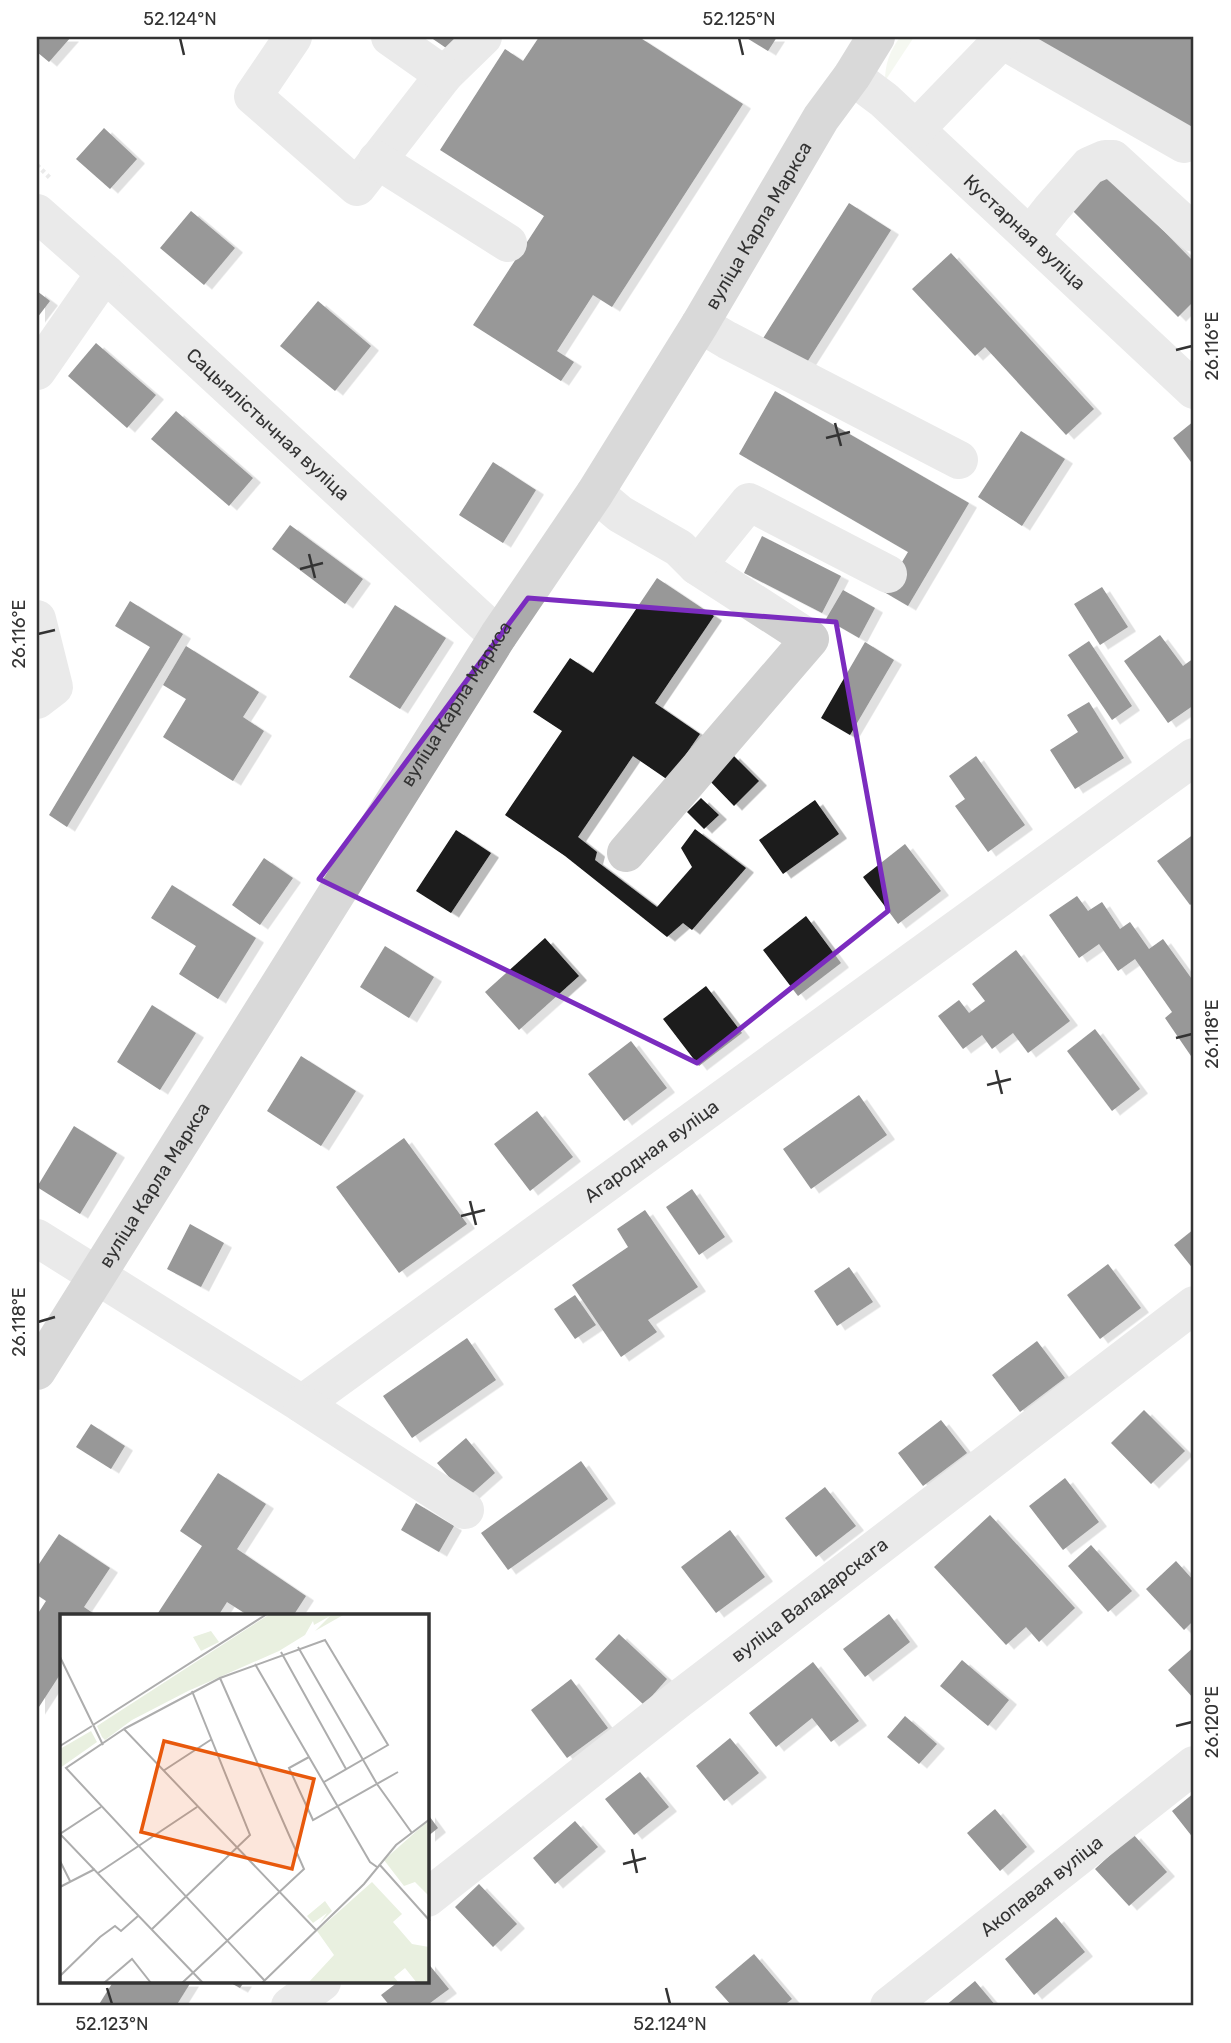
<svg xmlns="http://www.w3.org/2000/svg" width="1231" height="2043" viewBox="0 0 1231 2043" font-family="Rubik,sans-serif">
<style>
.green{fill:#e9f0e0}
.building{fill:#1a1a1a;filter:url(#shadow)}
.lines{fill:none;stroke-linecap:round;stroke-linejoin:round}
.path{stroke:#d0d0d0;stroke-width:4.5;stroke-dasharray:3.5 3.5;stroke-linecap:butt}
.minor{stroke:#d0d0d0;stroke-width:38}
.major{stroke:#ababab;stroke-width:38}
.marked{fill:none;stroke:#7b2cbf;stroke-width:5;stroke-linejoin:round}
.ticks{fill:none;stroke:#333;stroke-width:2.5}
.labels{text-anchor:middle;stroke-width:7;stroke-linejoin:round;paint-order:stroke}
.street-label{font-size:19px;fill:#333;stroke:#fff}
.inset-road{fill:none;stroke:#adadad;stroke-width:2}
.view{fill:#e8590c;fill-opacity:0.15;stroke:#e8590c;stroke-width:3.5}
.inset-edge{fill:none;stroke:#333;stroke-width:3.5}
.neatline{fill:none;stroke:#333;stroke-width:2.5}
.ticks-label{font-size:18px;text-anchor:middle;fill:#333}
</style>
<defs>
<filter id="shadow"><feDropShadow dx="8" dy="4.5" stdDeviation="0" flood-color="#0004"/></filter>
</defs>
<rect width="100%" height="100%" fill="#fff"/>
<path class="green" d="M900 37H914L885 81C885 63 890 51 900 37Z"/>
<path class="building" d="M37 37H71L49 62 37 52Z
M430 37H463L452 52Z
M539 37H639L743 104 612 307 593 295 557 351 574 362 561 381 473 325 544 216 440 150 505 49 523 61Z
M745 37H777L768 51Z
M1027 37H1194V140Z
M104 128 137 159 110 189 76 159Z
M1107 173 1194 262V301L1178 317 1071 209Z
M849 203 891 230 804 367 762 340Z
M191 211 235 248 204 285 160 248Z
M951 253 1094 409 1066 435 985 347 975 356 912 289Z
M37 291 50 301 37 318Z
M318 301 371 346 335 391 280 346Z
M96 343 156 395 127 428 68 376Z
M775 391 969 503 908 606 884 592 908 552 739 454Z
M176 411 253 478 229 506 151 439Z
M1194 421V466L1173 438Z
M1021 431 1065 459 1022 526 978 497Z
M493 462 536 490 503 543 459 515Z
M290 525 363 579 345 604 272 549Z
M762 536 841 576 822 613 744 573Z
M657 578 714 616 655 703 700 734 668 780 633 756 578 837 597 852 595 860 657 907 692 867 681 848 695 829 746 868 692 930 683 923 667 937 565 856 505 815 562 731 533 712 570 658 593 673Z
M1102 587 1128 627 1100 645 1074 604Z
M843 590 875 608 859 638 826 619Z
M130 601 183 634 67 827 49 815 150 647 115 626Z
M395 605 446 638 400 709 349 677Z
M1160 635 1183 666 1194 658V705L1168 723 1124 661Z
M1089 641 1132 706 1112 720 1068 655Z
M865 642 894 660 850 735 821 718Z
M186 646 259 692 243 717 264 731 233 781 163 737 186 699 163 685Z
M1089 702 1124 758 1075 789 1050 750 1078 732 1067 715Z
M732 754 759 781 734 806 707 778Z
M976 756 1025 825 988 852 955 806 965 799 949 776Z
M701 798 719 815 704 829 687 812Z
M815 800 839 834 783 874 759 840Z
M456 830 491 853 451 913 416 891Z
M1194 834V902L1190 905 1157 861Z
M905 844 941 891 898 924 863 877Z
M264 858 293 878 260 925 232 905Z
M172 885 256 938 218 999 179 974 196 946 151 918Z
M1077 896 1088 911 1102 902 1120 929 1130 922 1149 949 1163 939 1194 982V1053L1191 1056 1165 1018 1172 1012 1135 959 1118 971 1099 944 1079 958 1049 915Z
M806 916 841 963 798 996 763 950Z
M545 938 579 976 519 1030 485 992Z
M385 946 434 977 409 1018 360 987Z
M1016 950 1070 1021 1028 1053 1013 1033 992 1049 982 1035 963 1049 938 1016 959 1000 969 1013 985 1001 972 984Z
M706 986 742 1033 699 1066 663 1019Z
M152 1005 196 1033 160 1090 117 1062Z
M1095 1029 1140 1089 1112 1111 1067 1051Z
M631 1041 667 1088 624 1121 588 1074Z
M301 1056 356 1091 321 1146 267 1111Z
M859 1095 887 1135 811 1189 783 1149Z
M537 1111 573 1157 530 1191 494 1144Z
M74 1126 117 1153 80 1214 37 1187Z
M404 1138 467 1224 399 1273 336 1187Z
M692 1189 725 1237 699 1255 666 1207Z
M645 1210 698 1287 648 1320 657 1332 621 1357 572 1285 628 1247 617 1229Z
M190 1224 224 1243 201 1287 167 1269Z
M1194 1229V1270L1174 1245Z
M1108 1264 1141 1308 1100 1339 1067 1295Z
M849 1267 873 1302 837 1326 814 1291Z
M575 1295 596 1325 575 1339 554 1309Z
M467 1338 496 1380 412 1438 383 1396Z
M1037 1341 1065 1378 1020 1412 992 1375Z
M1144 1410 1185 1451 1151 1484 1111 1443Z
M941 1420 967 1453 923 1486 898 1453Z
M91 1424 125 1446 111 1469 76 1447Z
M466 1438 495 1473 467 1498 437 1463Z
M581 1461 608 1499 508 1570 481 1533Z
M218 1473 266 1504 237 1549 306 1596 293 1616H249L227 1602 218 1616H156L202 1546 180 1531Z
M1065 1478 1099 1522 1063 1550 1029 1506Z
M825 1487 856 1526 816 1557 785 1518Z
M416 1503 454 1526 439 1552 401 1530Z
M990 1515 1075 1608 1039 1642 1026 1627 1006 1645 934 1567Z
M730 1530 765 1577 716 1613 681 1567Z
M59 1534 110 1568 84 1607 97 1616H61V1673L37 1710V1615L46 1601 37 1595V1567Z
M1091 1545 1132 1591 1108 1612 1068 1566Z
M1176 1561 1194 1581V1620L1184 1630 1146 1589Z
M889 1614 910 1642 865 1677 843 1649Z
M619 1634 667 1679 644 1705 595 1659Z
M1194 1647V1699L1168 1670Z
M962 1660 1009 1700 988 1726 940 1686Z
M813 1662 859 1721 831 1742 812 1718 776 1747 749 1713Z
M571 1679 608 1728 567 1758 531 1710Z
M905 1716 937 1744 919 1764 887 1737Z
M730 1738 759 1773 724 1801 696 1766Z
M640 1772 669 1807 634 1835 605 1799Z
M1194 1793V1839L1172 1811Z
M995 1809 1027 1847 1000 1871 967 1833Z
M427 1813 438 1828 427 1837Z
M575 1821 598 1847 555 1884 533 1858Z
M1133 1834 1167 1872 1129 1906 1095 1869Z
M479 1884 517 1924 493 1947 455 1907Z
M1056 1917 1085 1952 1034 1995 1005 1959Z
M754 1954 792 1999 783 2006H732L715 1987Z
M427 1962 449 1989 426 2006H390L381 1995 398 1982H427Z
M975 1981 996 2006H945Z
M113 1982H191L176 2006H98Z
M229 1982H244L240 1988Z"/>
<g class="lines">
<path class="path" d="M37 165 51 179"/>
<g class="minor">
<path d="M293 37 253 96 357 187 444 75 483 37"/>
<path d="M390 37 444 75"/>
<path d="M1004 37 1002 40 1184 144"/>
<path id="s1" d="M852 76 884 100 1194 390"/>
<path d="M916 129 1002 40"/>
<path d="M377 160 508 243"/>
<path id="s2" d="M37 213 105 273 498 636"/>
<path d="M1030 236 1052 208 1089 166 1105 159H1113L1194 233"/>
<path d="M700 324 727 340 959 460"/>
<path d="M37 371 105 273"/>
<path d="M595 493 620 514 679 548 697 566 810 639 626 853"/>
<path d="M697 566 749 502 888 574"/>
<path d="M37 619 54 687 37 700"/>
<path id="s3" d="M37 1238 302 1404 1194 757"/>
<path d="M302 1404 465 1510"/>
<path id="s4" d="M427 1898 679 1699 1194 1305"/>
<path d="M290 2006 322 1982"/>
<path id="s5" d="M889 2006 1194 1765"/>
</g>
<path class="major" id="s6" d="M37 1371 498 636 595 493 700 324 821 118 852 76 876 37"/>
</g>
<path d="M0 0H1231V2043H0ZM528 598 836 622 888 911 697 1063 319 879Z" fill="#fff" fill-opacity=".55" fill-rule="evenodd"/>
<path class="marked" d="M528 598 836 622 888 911 697 1063 319 879Z"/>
<path class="ticks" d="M180 38 184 55M739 38 743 55M1176 350 1192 346M835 423 841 446M826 438 850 432M309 554 315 578M300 569 323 563M38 634 55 630M1176 1038 1192 1034M996 1070 1002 1094M987 1085 1011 1079M470 1201 476 1225M461 1216 485 1210M38 1322 55 1317M1176 1726 1192 1722M632 1849 637 1873M623 1864 646 1858M107 1988 112 2004M666 1988 670 2004"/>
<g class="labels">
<g class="street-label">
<text dy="7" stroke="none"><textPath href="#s6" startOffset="1354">вуліца Карла Маркса</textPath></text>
<text dy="7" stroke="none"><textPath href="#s1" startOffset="233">Кустарная вуліца</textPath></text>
<text dy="7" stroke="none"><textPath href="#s2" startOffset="313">Сацыялістычная вуліца</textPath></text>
<text dy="7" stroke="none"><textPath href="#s6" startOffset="788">вуліца Карла Маркса</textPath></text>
<text dy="7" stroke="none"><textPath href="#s3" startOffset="744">Агародная вуліца</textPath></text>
<text dy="7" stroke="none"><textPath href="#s6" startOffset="220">вуліца Карла Маркса</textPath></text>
<text dy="7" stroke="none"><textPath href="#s4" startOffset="485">вуліца Валадарскага</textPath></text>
<text dy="7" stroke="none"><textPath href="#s5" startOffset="194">Акопавая вуліца</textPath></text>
</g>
</g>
<g transform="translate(60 1614)">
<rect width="369" height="369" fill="#fff"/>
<path d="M210 0H285L255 17 270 2 254 11 253 7 245 21 219 37 128 77 72 106 45 126 42 123 37 112ZM151 17 159 28 141 37 133 23ZM31 117 37 128 0 154V135ZM369 206V282L355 268 344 272 324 246ZM312 268 342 300 333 308 352 330 369 333V369H357L345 354 334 363 339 369H248L274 341 257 317ZM265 287 272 297 259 310 267 299 253 309 247 302Z" fill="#e9f0e0"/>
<path class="inset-road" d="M238 33 317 170 352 219M221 38 286 155M0 43 43 131M195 50 310 248 317 253M33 111 207 0M64 115 160 64 265 26 328 131 264 168M0 132 32 112M249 143 229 154 253 206 338 158M103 157 152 125M41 193 0 220 143 369M0 247 10 267M319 250 370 307M38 259 137 193M0 273 35 255M91 316 190 221 132 77M0 362 40 323 55 312 61 317 78 302M205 367 6 154 64 115 256 316M44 369 72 345 91 369M122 369 244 255 160 64M202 369 304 270 336 231 370 205"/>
<path class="view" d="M104 127 254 165 232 255 81 218Z"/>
<rect width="369" height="369" class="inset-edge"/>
</g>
<rect width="1231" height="2043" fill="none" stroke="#ffffff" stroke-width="77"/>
<rect x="38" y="38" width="1154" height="1966" class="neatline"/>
<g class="ticks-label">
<text x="180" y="25">52.124°N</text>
<text x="739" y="25">52.125°N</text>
<text transform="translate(1212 346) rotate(-90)" y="6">26.116°E</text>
<text transform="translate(19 634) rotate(-90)" y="6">26.116°E</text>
<text transform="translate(1212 1034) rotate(-90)" y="6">26.118°E</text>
<text transform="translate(19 1322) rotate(-90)" y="6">26.118°E</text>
<text transform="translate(1212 1722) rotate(-90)" y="6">26.120°E</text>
<text x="112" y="2030">52.123°N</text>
<text x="670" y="2030">52.124°N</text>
</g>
</svg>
